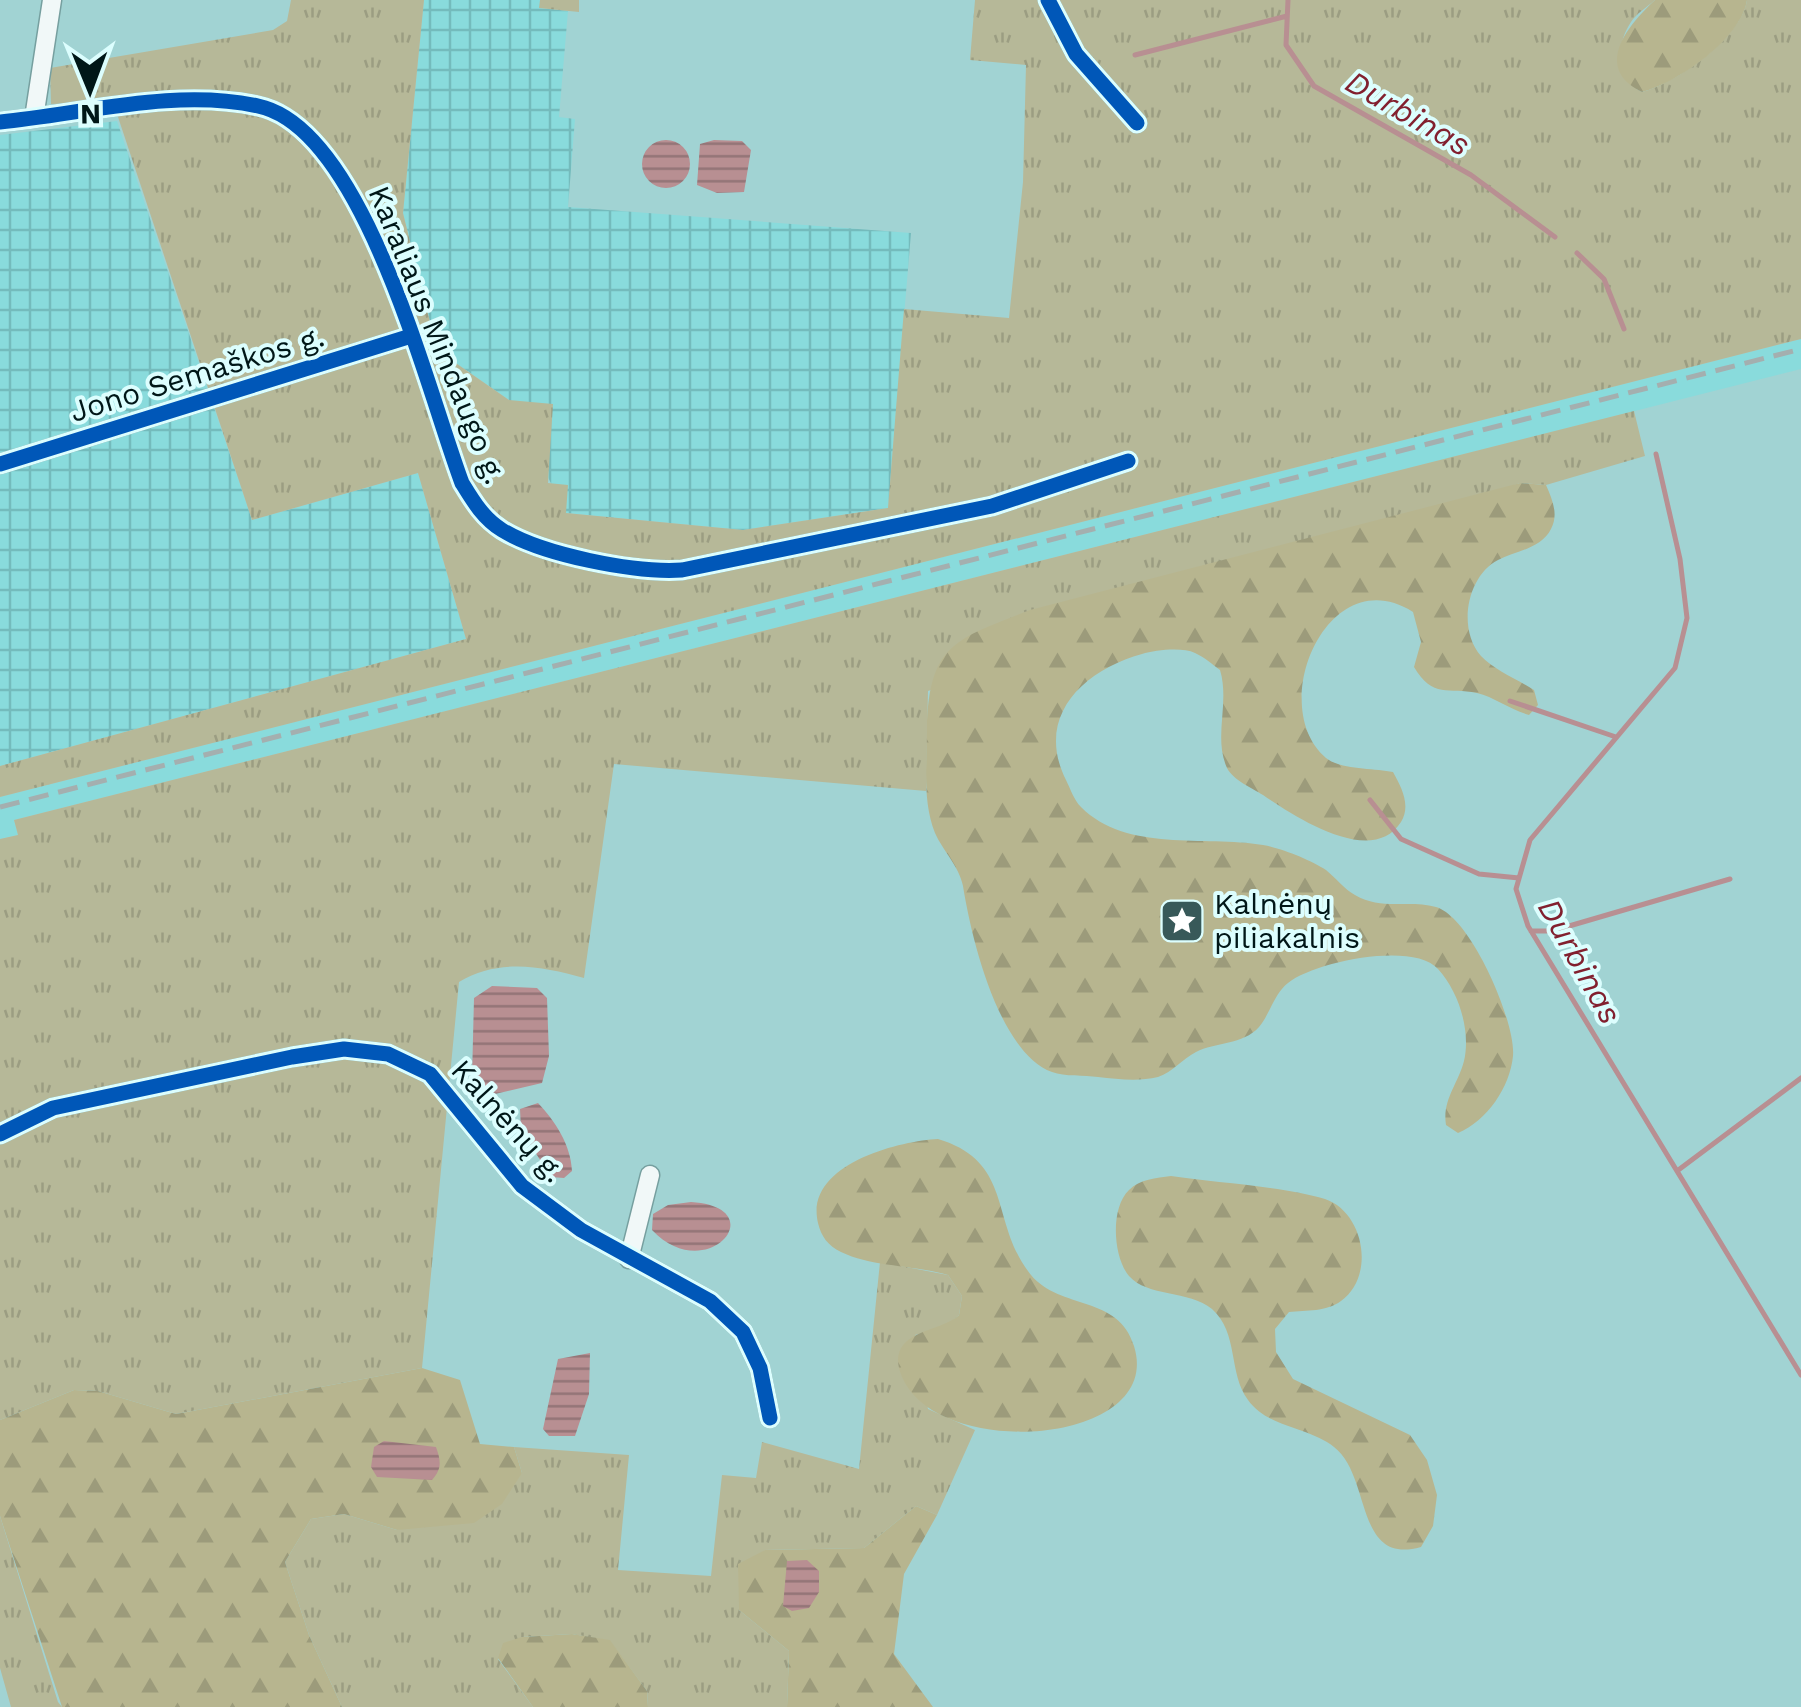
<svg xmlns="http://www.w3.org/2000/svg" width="1801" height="1707" viewBox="0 0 1801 1707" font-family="'Work Sans',sans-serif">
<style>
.built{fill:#89dbdc}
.industrial{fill:url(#industrial-grid)}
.grass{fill:url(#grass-tufts)}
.forest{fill:url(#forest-firs)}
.water{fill:url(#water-rules)}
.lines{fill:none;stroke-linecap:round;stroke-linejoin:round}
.stream{stroke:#b88f92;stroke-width:5}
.minor-casing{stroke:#769f9f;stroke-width:21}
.minor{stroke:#f1f8f8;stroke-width:18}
.rail{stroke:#a4afaf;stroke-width:5;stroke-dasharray:20 10;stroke-linecap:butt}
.cycleway-casing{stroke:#dcfefe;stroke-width:21}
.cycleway{stroke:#0057b8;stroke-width:15}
.labels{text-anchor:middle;stroke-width:8;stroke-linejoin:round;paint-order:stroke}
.street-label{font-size:30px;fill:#001718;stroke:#dcfefe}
.poi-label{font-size:30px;fill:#001718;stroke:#dcfefe;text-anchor:start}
.water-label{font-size:32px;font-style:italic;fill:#82202f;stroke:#dcfefe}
</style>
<defs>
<pattern id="industrial-grid" width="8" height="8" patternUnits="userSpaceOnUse" patternTransform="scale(2.5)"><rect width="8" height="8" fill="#89dbdc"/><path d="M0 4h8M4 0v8" fill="none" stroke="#74bbbc"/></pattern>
<pattern id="grass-tufts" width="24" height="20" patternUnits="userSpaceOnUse" patternTransform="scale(2.5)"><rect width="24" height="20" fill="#b6b898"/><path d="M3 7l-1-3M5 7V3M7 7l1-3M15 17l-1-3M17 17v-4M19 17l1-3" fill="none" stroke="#9b9d82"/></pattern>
<pattern id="forest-firs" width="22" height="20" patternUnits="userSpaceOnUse" patternTransform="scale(2.5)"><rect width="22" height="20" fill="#b7b58f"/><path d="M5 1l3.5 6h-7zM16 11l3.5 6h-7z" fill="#9c9b7b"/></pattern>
<pattern id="water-rules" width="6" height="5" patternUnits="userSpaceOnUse" patternTransform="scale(2.5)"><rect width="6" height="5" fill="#b88f92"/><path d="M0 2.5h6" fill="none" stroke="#937476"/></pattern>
</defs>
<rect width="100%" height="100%" fill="#a1d3d3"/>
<path class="built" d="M1801 339V369L14 820 18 835 0 839V797Z"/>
<path class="industrial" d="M424 0H540V8L568 11 559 117 575 119 568 207 911 233 888 508 743 530 566 513 509 400 437 350 403 213Z
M117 121 252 520 418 473 466 639 0 766V135Z"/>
<path class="grass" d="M291 0H424L403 213 437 350 509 400 553 404 548 483 568 485 566 513 743 530 888 508 904 309 1009 318 1023 182 1026 65 970 60 975 0H1655C1647 7 1636 14 1631 22 1615 46 1616 79 1642 92 1677 83 1742 37 1747 0H1801V339L0 797V766L466 639 418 473 252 520 113 102 51 104 50 68 273 30 287 21Z
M540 0H579V12L539 8Z
M1634 411 1645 456 1546 485 1520 483 928 691 926 791 614 764 584 978C541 966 499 958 459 982L422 1368 176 1414 98 1391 74 1390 0 1420V839L18 835 14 820Z
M880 1262 948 1275 962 1296 959 1315 944 1328 915 1335 928 1409 975 1430 937 1515 916 1506 864 1548 765 1550 739 1610 789 1651 787 1707H648L647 1691 610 1641 572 1634 522 1637 498 1659 533 1707H342L309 1635 285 1562 311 1519 344 1514 397 1530 522 1473 514 1447 629 1455 618 1570 711 1576 722 1475 756 1478 762 1442 859 1469Z
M0 1516 58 1702 62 1707H11L0 1668Z"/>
<path class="forest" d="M1655 0H1747C1742 38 1678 83 1642 92 1592 68 1628 25 1655 0Z
M1520 483 1546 485C1552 499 1559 514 1551 529 1541 549 1515 551 1498 560 1467 576 1457 629 1481 656 1494 670 1517 679 1534 690L1538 705 1529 715C1511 710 1494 697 1477 693 1448 687 1433 699 1414 667L1421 642 1413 612C1328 558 1265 706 1326 758 1341 770 1374 768 1393 772 1402 788 1411 806 1401 822 1372 868 1294 816 1263 795 1252 788 1233 780 1227 768 1213 737 1230 703 1220 670 1212 664 1204 657 1195 653 1182 647 1156 650 1142 654 1084 670 1034 716 1066 780 1070 788 1074 800 1081 807 1127 853 1204 835 1263 845 1281 848 1311 860 1326 870 1336 878 1344 889 1355 895 1382 911 1408 899 1436 907 1471 917 1516 1022 1513 1056 1510 1087 1487 1121 1458 1133L1446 1125C1442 1100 1458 1084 1464 1061 1471 1031 1459 992 1438 969 1413 941 1314 962 1288 983 1274 994 1270 1014 1259 1027 1243 1045 1215 1042 1196 1052 1182 1059 1173 1072 1158 1077 1138 1082 1117 1079 1098 1077 1084 1075 1065 1077 1052 1072 998 1052 971 936 963 886 959 866 943 851 935 833 922 800 927 763 927 728 929 642 958 639 1030 610Z
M938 1139C1015 1162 989 1223 1031 1275 1060 1310 1119 1295 1134 1346 1165 1445 938 1462 902 1377 898 1368 896 1357 901 1348 913 1329 942 1330 959 1315L962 1296 948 1275C914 1265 872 1267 841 1252 828 1246 821 1236 818 1223 804 1165 898 1141 938 1139Z
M1171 1176C1216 1183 1283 1186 1325 1199 1364 1212 1376 1276 1341 1301 1326 1312 1307 1310 1289 1312L1275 1329 1276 1352 1293 1379 1410 1435 1427 1460 1437 1495 1433 1526 1421 1547C1354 1566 1372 1476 1334 1447 1309 1427 1268 1428 1248 1400 1228 1373 1239 1333 1212 1309 1189 1290 1147 1297 1129 1276 1113 1257 1110 1208 1129 1190 1140 1179 1156 1178 1171 1176Z
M422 1368 460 1380 480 1444 514 1447 522 1473 502 1504 474 1523 397 1530 344 1514 311 1519 285 1562 309 1635 342 1707H62L0 1516V1420L74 1390 98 1391 176 1414Z
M916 1506 937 1515 904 1574 894 1654 933 1707H787L789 1651 739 1610 738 1564 765 1550 864 1548Z
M572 1634 610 1640 647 1691 648 1707H533L498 1658 503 1643 522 1637Z"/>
<path class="water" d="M714 140 742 141 751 150 744 192 717 193 697 185 700 144Z
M642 164a24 24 0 1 1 48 0a24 24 0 1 1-48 0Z
M492 986 537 988 547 998 549 1056 542 1083 495 1094 480 1092 472 1078 474 998Z
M538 1103C555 1121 571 1145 572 1171L564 1178 551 1177 521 1130 520 1109Z
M691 1202C775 1207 707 1288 652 1230L653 1214 668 1205Z
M590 1353 589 1394 575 1436H549L543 1429 558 1359Z
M384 1441 436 1447C441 1461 442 1469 432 1480L377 1477 371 1467 374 1447Z
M807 1560 819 1571V1592L809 1608 792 1611 783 1606 787 1561Z"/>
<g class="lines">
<path class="stream" d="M1288 0 1286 45 1314 86 1471 175 1555 237
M1135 55 1287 16
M1577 253 1604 279 1624 329
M1656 454 1680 559 1687 618 1675 668 1530 840 1516 889 1528 926 1801 1375
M1510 701 1616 737
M1370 800 1401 839 1479 874 1519 878
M1531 931H1552L1730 879
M1677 1171 1801 1078"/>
<defs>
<path id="minor" d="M1048 0 1076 54 1137 123
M34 118 52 0
M0 122C83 114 175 88 258 106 364 128 427 390 462 483 473 501 483 518 502 530 543 555 634 573 682 570L992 506 1128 461
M0 464 411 336
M0 1134 53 1108 292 1057 344 1049 388 1054 430 1074 522 1186 581 1230 710 1301 743 1332 760 1368 770 1418
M629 1259 650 1175"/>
</defs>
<use href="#minor" class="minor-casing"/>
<use href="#minor" class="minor"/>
<path class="rail" d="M0 807 1801 349"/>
<defs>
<path id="cycleway" d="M1048 0 1076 54 1137 123
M0 122C83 114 175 88 258 106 364 128 427 390 462 483 473 501 483 518 502 530 543 555 634 573 682 570L992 506 1128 461
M0 464 411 336
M0 1134 53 1108 292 1057 344 1049 388 1054 430 1074 522 1186 581 1230 710 1301 743 1332 760 1368 770 1418"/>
</defs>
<use href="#cycleway" class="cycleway-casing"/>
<use href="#cycleway" class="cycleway"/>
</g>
<defs>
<symbol id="sight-square" viewBox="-11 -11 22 22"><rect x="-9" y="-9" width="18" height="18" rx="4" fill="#385959" stroke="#dcfefe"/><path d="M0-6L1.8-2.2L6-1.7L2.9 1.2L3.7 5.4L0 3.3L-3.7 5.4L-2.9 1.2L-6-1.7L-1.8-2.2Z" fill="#fff"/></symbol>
</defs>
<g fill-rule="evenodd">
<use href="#sight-square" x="1157" y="896" width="50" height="50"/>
</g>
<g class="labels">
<g class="street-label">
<text transform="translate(437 335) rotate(68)" y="10">Karaliaus Mindaugo g.</text>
<text transform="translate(197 374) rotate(-17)" y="10">Jono Semaškos g.</text>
<text transform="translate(508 1121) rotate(48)" y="10">Kalnėnų g.</text>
</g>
<g class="poi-label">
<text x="1214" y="914">Kalnėnų<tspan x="1214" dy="34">piliakalnis</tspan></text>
</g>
<g class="water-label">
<text transform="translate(1408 113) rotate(30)" y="11">Durbinas</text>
<text transform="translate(1580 961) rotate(61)" y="11">Durbinas</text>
</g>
</g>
<g transform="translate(90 90) rotate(179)" stroke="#dcfefe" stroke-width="8" paint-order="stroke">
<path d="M0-8L18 38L0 25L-18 38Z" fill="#001718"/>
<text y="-15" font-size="28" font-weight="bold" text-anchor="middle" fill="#001718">N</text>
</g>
</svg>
